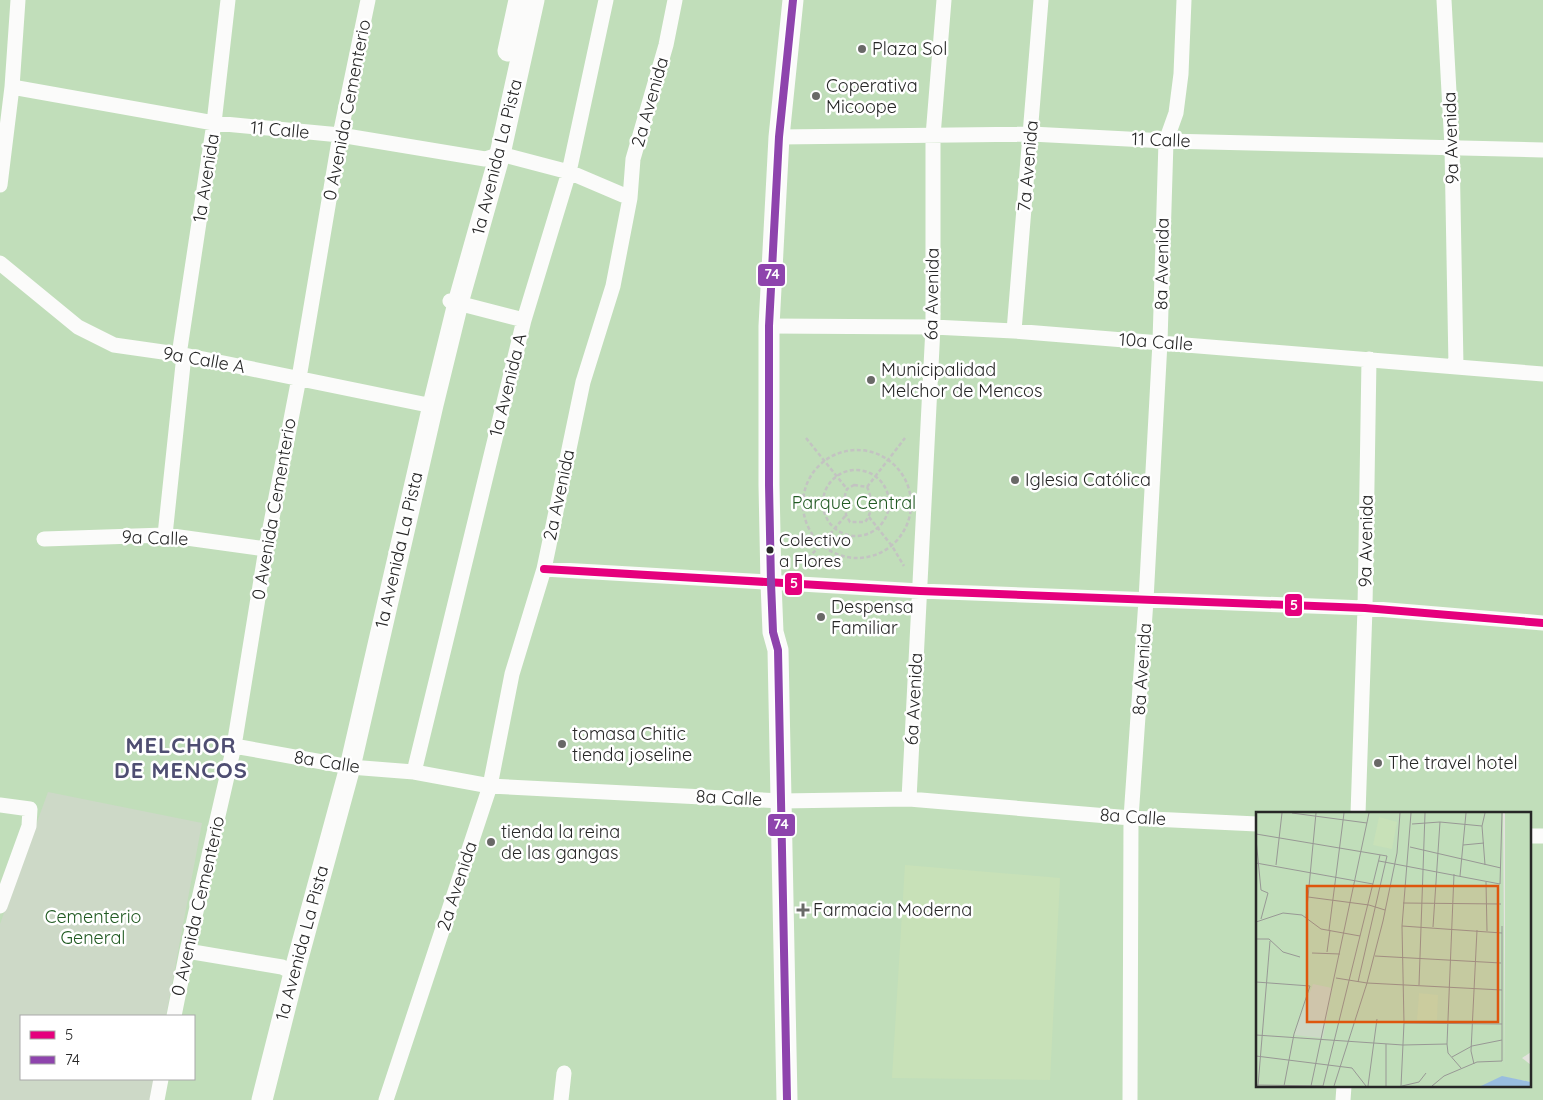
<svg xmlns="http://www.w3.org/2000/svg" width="1543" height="1100" viewBox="0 0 1543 1100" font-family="Quicksand,sans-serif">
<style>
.green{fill:#c1deba;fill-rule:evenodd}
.cemetery{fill:#cdd9c7}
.pitch{fill:#c8e1b8}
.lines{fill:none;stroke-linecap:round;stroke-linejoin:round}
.path{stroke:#c3c3c2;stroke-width:2.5;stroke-dasharray:4 2.5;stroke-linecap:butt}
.street{stroke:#fbfbfa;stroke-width:15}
.secondary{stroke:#fbfbfa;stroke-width:21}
.bus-1-casing{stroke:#fff;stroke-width:11}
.bus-2-casing{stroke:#fff;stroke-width:11}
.bus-1{stroke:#e5007d;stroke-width:8}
.bus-2{stroke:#8e44ad;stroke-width:8}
.poi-dot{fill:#696967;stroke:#fff;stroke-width:2}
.bus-dot{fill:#272727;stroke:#fff;stroke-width:2}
.labels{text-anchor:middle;stroke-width:5;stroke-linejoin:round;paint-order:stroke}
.bus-label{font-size:17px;fill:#272727;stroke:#fff;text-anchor:start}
.poi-label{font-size:18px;fill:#272727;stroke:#fff;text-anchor:start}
.street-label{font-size:18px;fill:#272727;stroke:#fff}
.park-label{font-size:18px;fill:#215a22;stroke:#fff}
.district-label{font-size:22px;font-weight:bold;letter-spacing:1px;fill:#4f4e72;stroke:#fff}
.inset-road{fill:none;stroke:#989895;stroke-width:1}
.view{fill:#de560d;fill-opacity:0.15;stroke:#de560d;stroke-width:2.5}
.inset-edge{fill:none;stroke:#272727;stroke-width:2.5}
.line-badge{stroke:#fff;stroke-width:2}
.badge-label{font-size:14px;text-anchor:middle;font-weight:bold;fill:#fff}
</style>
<rect width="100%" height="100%" fill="#e4e3de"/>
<path class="green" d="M0 0H1543V1100H0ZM1257 814H1529V1086H1257ZM21 1016H194V1079H21Z"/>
<path class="cemetery" d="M48 792 202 823 166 1016H21V1079H155L151 1100H0V924Z"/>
<path class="pitch" d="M905 865 1060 878 1050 1080 892 1078Z"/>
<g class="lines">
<path class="path" d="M806 438 847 489
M803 504a54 54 0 1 1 108 0a54 54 0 1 1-108 0Z
M823 503a33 33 0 1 1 66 0a33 33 0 1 1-66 0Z
M854 485 867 487C872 497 873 513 865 522H850L846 515 845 495 847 489Z
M867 487 905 438
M869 517 892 546 904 566
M808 558 821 545 846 515"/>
<path class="street" d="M1444 0 1452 147 1456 366
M12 87 214 123 340 135 485 159 500 154 569 172 630 198
M779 137 1031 134 1166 141 1543 150
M0 185 12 87 18 0
M0 263 78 327 114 345 184 355 423 404 433 405
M450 301 524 320
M769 326 933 327 1014 331 1543 374
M1014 331 1041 0
M179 355 214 123 228 0
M165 535 184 355
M44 539 165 535 266 549
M544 569 920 591 1365 608 1543 623
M234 746 350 767 414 772 490 786 781 801 909 799 1131 818 1257 824
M414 772 524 320 569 172 606 0
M909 799 933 327V136L944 0
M0 805 30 809 29 826 0 906
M1358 814 1365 608 1369 359
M1529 836H1543
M187 951 282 967 294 973
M174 1016 187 951 234 746 266 549 299 378 340 135 368 0
M157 1100 161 1079
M386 1100 490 786 512 674 544 569 583 382 613 286 630 198 633 159 666 45 675 0
M561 1100 564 1073
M1130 1100 1131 818 1146 600 1160 342 1166 141 1176 113 1181 74 1184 0
M1343 1100 1344 1086"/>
<path class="secondary" d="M508 51 519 0
M262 1100 294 973 350 767 433 405 458 303 500 154 534 0
M787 1100 778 650 773 632 771 583 769 485V326L779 137 793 0"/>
<defs>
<path id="bus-1" d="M544 569 920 591 1365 608 1543 623"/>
<path id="bus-2" d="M787 1100 778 650 773 632 771 583 769 485V326L779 137 793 0"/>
</defs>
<use href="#bus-1" class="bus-1-casing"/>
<use href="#bus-2" class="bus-2-casing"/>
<use href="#bus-1" class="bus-1"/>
<use href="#bus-2" class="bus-2"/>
</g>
<g class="poi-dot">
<circle cx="862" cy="49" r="5"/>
<circle cx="816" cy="96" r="5"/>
<circle cx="871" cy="380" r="5"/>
<circle cx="1015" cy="480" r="5"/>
<circle cx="821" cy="617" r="5"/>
<circle cx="562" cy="744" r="5"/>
<circle cx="1378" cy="763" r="5"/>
<circle cx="491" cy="842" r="5"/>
<path d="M800.5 902.5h5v5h5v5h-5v5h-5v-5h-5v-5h5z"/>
</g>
<circle class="bus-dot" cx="770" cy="550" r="4.5"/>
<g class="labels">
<g class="bus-label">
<text x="779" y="546">Colectivo<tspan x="779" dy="21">a Flores</tspan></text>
</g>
<g class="poi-label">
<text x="872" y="55">Plaza Sol</text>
<text x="826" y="92">Coperativa<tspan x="826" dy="21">Micoope</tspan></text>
<text x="881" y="376">Municipalidad<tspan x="881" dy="21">Melchor de Mencos</tspan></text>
<text x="1025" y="486">Iglesia Católica</text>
<text x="831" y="613">Despensa<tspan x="831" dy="21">Familiar</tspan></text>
<text x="572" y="740">tomasa Chitic<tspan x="572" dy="21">tienda joseline</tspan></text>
<text x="1388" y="769">The travel hotel</text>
<text x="501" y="838">tienda la reina<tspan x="501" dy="21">de las gangas</tspan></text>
<text x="813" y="916">Farmacia Moderna</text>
</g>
<g class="street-label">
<text transform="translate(650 102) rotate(-74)" y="6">2a Avenida</text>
<text transform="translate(347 110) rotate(-79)" y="6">0 Avenida Cementerio</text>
<text transform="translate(280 130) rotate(5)" y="6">11 Calle</text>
<text transform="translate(1451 138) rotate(-92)" y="6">9a Avenida</text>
<text transform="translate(1161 140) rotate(2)" y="6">11 Calle</text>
<text transform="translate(497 157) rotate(-76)" y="6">1a Avenida La Pista</text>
<text transform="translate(1028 166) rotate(-85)" y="6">7a Avenida</text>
<text transform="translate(206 178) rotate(-81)" y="6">1a Avenida</text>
<text transform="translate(1162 264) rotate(-89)" y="6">8a Avenida</text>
<text transform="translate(932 294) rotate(-89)" y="6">6a Avenida</text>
<text transform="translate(1156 342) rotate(4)" y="6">10a Calle</text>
<text transform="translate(204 360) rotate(10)" y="6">9a Calle A</text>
<text transform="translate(508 385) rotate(-76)" y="6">1a Avenida A</text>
<text transform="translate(559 495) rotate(-78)" y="6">2a Avenida</text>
<text transform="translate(274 509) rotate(-80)" y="6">0 Avenida Cementerio</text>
<text transform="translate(155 538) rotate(2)" y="6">9a Calle</text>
<text transform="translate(1366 541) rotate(-89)" y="6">9a Avenida</text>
<text transform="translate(399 550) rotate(-77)" y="6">1a Avenida La Pista</text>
<text transform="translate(1142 669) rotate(-86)" y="6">8a Avenida</text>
<text transform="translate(914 699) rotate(-87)" y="6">6a Avenida</text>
<text transform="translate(327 762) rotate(9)" y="6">8a Calle</text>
<text transform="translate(729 798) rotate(3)" y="6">8a Calle</text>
<text transform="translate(1133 817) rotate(4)" y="6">8a Calle</text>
<text transform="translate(457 886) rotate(-72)" y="6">2a Avenida</text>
<text transform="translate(198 906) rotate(-77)" y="6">0 Avenida Cementerio</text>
<text transform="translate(302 943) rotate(-75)" y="6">1a Avenida La Pista</text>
</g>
<g class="park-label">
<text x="854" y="509">Parque Central</text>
<text x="93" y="923">Cementerio<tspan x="93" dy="21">General</tspan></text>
</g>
<g class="district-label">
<text x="181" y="753">MELCHOR<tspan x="181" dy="25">DE MENCOS</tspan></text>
</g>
</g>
<g transform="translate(1256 812)">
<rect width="275" height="275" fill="#e4e3de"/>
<path d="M0 1H247L249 256V1H275V240L266 246 275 253V270L247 265V274H0Z" fill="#c1deba"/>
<path d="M57 172 76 176 67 226 38 223Z" fill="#cdd9c7"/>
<path d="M123 5 141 10 136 37 117 33ZM163 181 182 183 181 208H161Z" fill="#c8e1b8"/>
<path d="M246 264 275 270V274H225Z" fill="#99bddf"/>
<path class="inset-road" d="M36 1 111 11M156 12 184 10 226 14M0 22 131 44 102 170M0 27 5 78 12 81 5 107M207 33 228 31M154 35 245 56M123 49 244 72 246 1M0 51 117 72M20 53 26 1M229 53 226 14 229 1M198 62 191 232 192 241 205 256M204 64 210 1M230 70 231 119M52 85 113 93 129 98M147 91 245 92M50 106 60 1M0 110 27 101 46 103 65 117 104 124M146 114 246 121M177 115 184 10M73 118 88 1M0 127H13L27 140 44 145M71 140 74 118M56 141 84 142M119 144 245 151M80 166 111 171 246 178M0 170 54 174 38 222 28 274M163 173 169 1M148 211 246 212M0 223 147 233 191 232M0 244 96 256 110 274M196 245 216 234 246 228M218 252 215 239 221 118M1 273 67 274M2 274 14 129M55 274 113 1M67 274 124 43M78 274 111 171 127 109 141 41 144 1M112 274 121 207M130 274V232M145 274 148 211 146 114 155 1M146 274 163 270 170 261M176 274 188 264 221 250 246 249V114"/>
<path class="view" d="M51 74H242V210H51Z"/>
<rect width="275" height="275" class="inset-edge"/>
</g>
<g class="line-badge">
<rect x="757" y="263" width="29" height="24" rx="5" fill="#8e44ad"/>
<rect x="784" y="572" width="19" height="24" rx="5" fill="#e5007d"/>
<rect x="1284" y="593" width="19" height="24" rx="5" fill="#e5007d"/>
<rect x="767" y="813" width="29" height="24" rx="5" fill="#8e44ad"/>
</g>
<g class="badge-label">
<text x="772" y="279">74</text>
<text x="794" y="588">5</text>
<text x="1294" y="610">5</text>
<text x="781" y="829">74</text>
</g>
<rect x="20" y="1015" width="175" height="65" fill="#ffffff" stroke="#a9a9a9"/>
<rect x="30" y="1031" width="25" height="8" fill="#e5007d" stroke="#a9a9a9"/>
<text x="65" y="1040" font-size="15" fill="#272727">5</text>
<rect x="30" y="1056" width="25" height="8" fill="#8e44ad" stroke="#a9a9a9"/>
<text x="65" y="1065" font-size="15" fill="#272727">74</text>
</svg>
